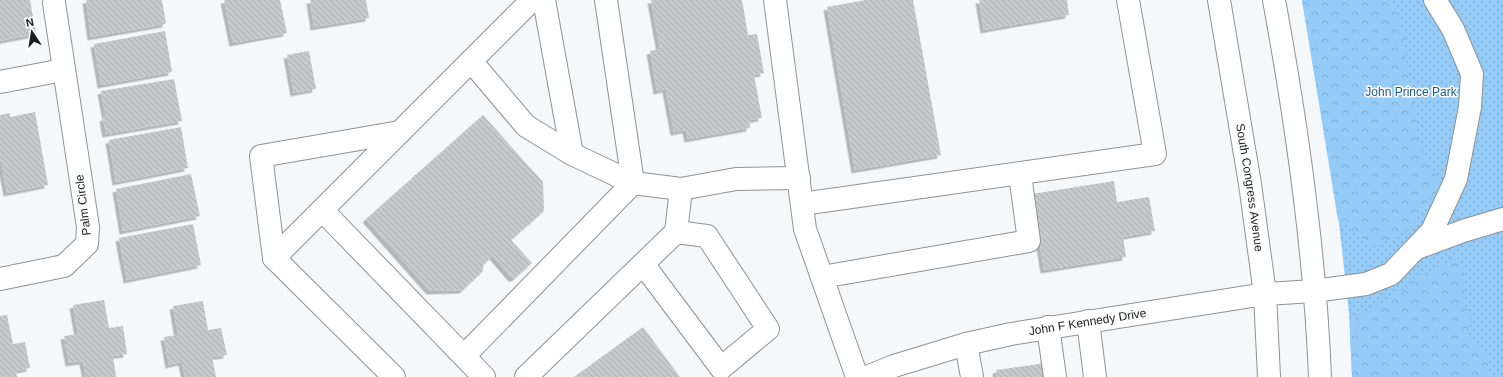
<svg xmlns="http://www.w3.org/2000/svg" width="1503" height="377" viewBox="0 0 1503 377" font-family="Arial,sans-serif">
<style>
.grass{fill:url(#grass-dots)}
.forest{fill:url(#forest-crowns)}
.building{fill:url(#building-back-hatch);filter:url(#shadow)}
.lines{fill:none;stroke-linecap:round;stroke-linejoin:round}
.minor-casing{stroke:#8e9295;stroke-width:24}
.major-casing{stroke:#8e9295;stroke-width:24}
.minor{stroke:#fff;stroke-width:22}
.major{stroke:#fff;stroke-width:22}
.labels{text-anchor:middle;stroke-width:3;stroke-linejoin:round;paint-order:stroke}
.park-label{font-size:12px;fill:#215a81;stroke:#fff}
.street-label{font-size:12px;fill:#1a1c1d;stroke:#fff}
</style>
<defs>
<pattern id="grass-dots" width="8" height="8" patternUnits="userSpaceOnUse"><rect width="8" height="8" fill="#94cbf7"/><path d="M2 2h.1M6 6h.1" fill="none" stroke="#7faed3" stroke-width="1.8" stroke-linecap="round"/></pattern>
<pattern id="forest-crowns" width="20" height="18" patternUnits="userSpaceOnUse"><rect width="20" height="18" fill="#94cbf7"/><path d="M2 6a3 3 0 1 1 6 0M12 15a3 3 0 1 1 6 0" fill="none" stroke="#7faed3"/></pattern>
<pattern id="building-back-hatch" width="6" height="6" patternUnits="userSpaceOnUse"><rect width="6" height="6" fill="#c6cacd"/><path d="M-1 5l2 2M0 0l6 6M5-1l2 2" fill="none" stroke="#aaadb0"/></pattern>
<filter id="shadow"><feDropShadow dx="-3.5" dy="3.5" stdDeviation="0" flood-color="#0004"/></filter>
</defs>
<rect width="100%" height="100%" fill="#f4f8fb"/>
<path class="grass" d="M1302 0H1503V377H1352L1349 313 1338 214Z"/>
<path class="forest" d="M1302 0H1391L1404 34 1406 63 1417 123 1415 132 1427 164 1440 179 1437 192 1427 200 1415 221 1406 230 1392 237 1382 245 1374 246 1338 220Z
M1458 257 1464 270 1466 287 1464 302 1470 318 1467 336 1489 355 1488 377H1352L1350 332 1353 321 1360 315 1409 286 1435 267Z"/>
<path class="building" d="M0 0H30L36 34 0 41Z
M86 0H162L166 24 91 37Z
M224 0H280L287 33 233 43Z
M310 0H366L369 18 314 27Z
M651 0H742L748 35 757 34 764 73 754 75 762 118 749 120 750 128 688 139 686 130 674 132 666 89 657 91 650 51 660 49Z
M866 0H913L941 155 855 170 827 7Z
M979 0H1067L1069 15 984 30Z
M165 31 172 72 101 85 94 44Z
M309 51 316 89 294 93 287 55Z
M174 79 182 121 106 134 103 118 106 117 101 91Z
M35 112 48 185 7 193 0 156V115L10 113V117Z
M483 115 543 182 544 211 511 240 532 263 515 278H512L493 256 483 265V271L463 290 430 291 366 219Z
M181 127 188 168 116 182 109 140Z
M191 174 200 216 123 231 116 189Z
M1114 181 1117 202 1149 197 1155 231 1123 237 1126 257 1044 270 1032 194Z
M193 224 201 265 127 280 119 238Z
M104 300 109 328 123 326 127 354 113 356 116 377H86L83 361 69 363 64 336 78 334 73 305Z
M203 301 208 330 221 328 227 355 212 357 216 377H185L182 362 169 365 164 337 178 335 173 306Z
M7 315 13 344 25 342 30 368 16 371 17 377H0V316Z
M643 327 680 377H574Z
M1046 363 1048 377H997L996 370Z"/>
<g class="lines">
<defs>
<g id="minor">
<path d="M606 0 633 183 681 189 736 179 799 178"/>
<path d="M775 0 805 229 857 377"/>
<path d="M471 61 526 126 572 154"/>
<path d="M0 82 63 70"/>
<path d="M802 204 1155 154 1128 0"/>
<path d="M322 210 484 377"/>
<path d="M1417 248 1463 231 1503 219"/>
<path d="M274 258 261 156 400 132"/>
<path d="M643 264 721 368 768 329 707 236 676 232"/>
<path d="M822 277 1029 241 1020 174"/>
<path d="M0 279 64 266 87 244 88 227 54 3"/>
<path d="M1088 321 1095 377"/>
<path d="M1048 327 1055 377"/>
<path d="M966 344 972 377"/>
<path d="M464 356 633 183 572 154 544 0"/>
<path d="M394 377 274 258 532 0"/>
<path d="M526 377 676 232 681 189"/>
<path id="s1" d="M867 377 894 366 966 344 1011 334 1265 294 1314 291 1366 284 1391 274 1432 231 1456 179 1470 107 1472 74 1453 29 1435 0"/>
</g>
<g id="major">
<path id="s2" d="M1219 0 1250 184 1265 294 1269 377"/>
<path d="M1274 0C1297 125 1315 250 1320 377"/>
</g>
</defs>
<use href="#minor" class="minor-casing"/>
<use href="#major" class="major-casing"/>
<use href="#minor" class="minor"/>
<use href="#major" class="major"/>
</g>
<g class="labels">
<g class="park-label">
<text x="1411" y="96">John Prince Park</text>
</g>
<g class="street-label">
<text dy="4" stroke="none"><textPath href="#s2" startOffset="190">South Congress Avenue</textPath></text>
<text transform="translate(83 205) rotate(-97)" y="4">Palm Circle</text>
<text dy="4" stroke="none"><textPath href="#s1" startOffset="228">John F Kennedy Drive</textPath></text>
</g>
</g>
<g transform="translate(32 32) rotate(348)" stroke="#ffffff" stroke-width="3" paint-order="stroke">
<path d="M0-3L7 15L0 10L-7 15Z" fill="#1a1c1d"/>
<text y="-6" font-size="11" font-weight="bold" text-anchor="middle" fill="#1a1c1d">N</text>
</g>
</svg>
